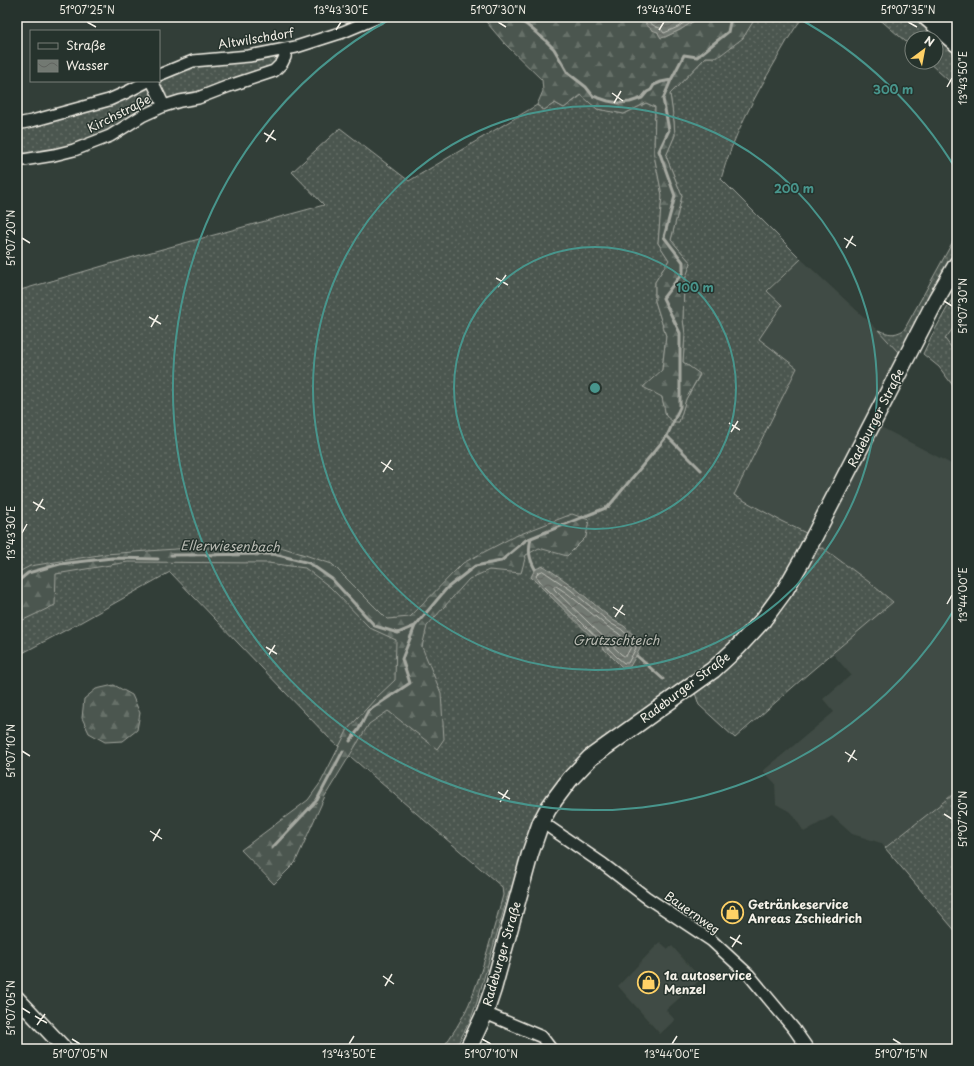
<svg xmlns="http://www.w3.org/2000/svg" width="974" height="1066" viewBox="0 0 974 1066" font-family="'Playpen Sans',sans-serif">
<style>
.built{fill:#404b44}
.grass{fill:url(#grass-dots);stroke:#a0a49c}
.forest{fill:url(#forest-firs);stroke:#a0a49c}
.water{fill:url(#water-waves);stroke:#a6a9a1}
.lines{fill:none;stroke-linecap:round;stroke-linejoin:round}
.shore{stroke:#c0c1b9;stroke-width:1}
.stream{stroke:#a6a9a1;stroke-width:3}
.minor-casing{stroke:#f4f1e8;stroke-width:14}
.tertiary-casing{stroke:#f4f1e8;stroke-width:17}
.secondary-casing{stroke:#f4f1e8;stroke-width:19}
.minor{stroke:#26332d;stroke-width:11}
.tertiary{stroke:#26332d;stroke-width:14}
.secondary{stroke:#26332d;stroke-width:16}
.ticks{fill:none;stroke:#f4f1e8;stroke-width:1.5}
.ring{fill:none;stroke:#48958c;stroke-width:2}
.labels{text-anchor:middle;stroke-width:3;stroke-linejoin:round;paint-order:stroke}
.street-label{font-size:12px;fill:#f4f1e8;stroke:#26332d}
.poi-label{font-size:12px;font-weight:bold;fill:#f4f1e8;stroke:#26332d;text-anchor:start}
.water-label{font-size:13px;font-style:italic;fill:#babbb3;stroke:#26332d}
.centre{fill:#48958c;stroke:#26332d;stroke-width:2}
.ring-label{font-size:12px;text-anchor:middle;font-weight:bold;fill:#48958c;stroke:#26332d;stroke-width:3;stroke-linejoin:round;paint-order:stroke}
.neatline{fill:none;stroke:#f4f1e8;stroke-width:1.5}
.ticks-label{font-size:10px;text-anchor:middle;fill:#f4f1e8}
</style>
<defs>
<pattern id="grass-dots" width="8" height="8" patternUnits="userSpaceOnUse"><rect width="8" height="8" fill="#4c564f"/><path d="M2 2h.1M6 6h.1" fill="none" stroke="#666f68" stroke-width="1.8" stroke-linecap="round"/></pattern>
<pattern id="forest-firs" width="22" height="20" patternUnits="userSpaceOnUse"><rect width="22" height="20" fill="#4c564f"/><path d="M5 1l3.5 6h-7zM16 11l3.5 6h-7z" fill="#666f68"/></pattern>
<pattern id="water-waves" width="16" height="10" patternUnits="userSpaceOnUse"><rect width="16" height="10" fill="#727972"/><path d="M0 5q4-4 8 0t8 0" fill="none" stroke="#60635e"/></pattern>
</defs>
<rect width="100%" height="100%" fill="#323e38"/>
<filter id="ink" filterUnits="userSpaceOnUse"><feTurbulence type="fractalNoise" baseFrequency=".025" numOctaves="2"/><feDisplacementMap in="SourceGraphic" scale="8" xChannelSelector="R" yChannelSelector="G"/><feConvolveMatrix kernelMatrix="1 2 1 2 8 2 1 2 1" color-interpolation-filters="sRGB"/></filter>
<g filter="url(#ink)">
<path class="built" d="M801 259 878 330 898 352 903 353 809 536 806 533 781 521 734 495 797 368 759 339 782 305 767 292Z
M957 323V355L945 339Z
M877 425 957 467V793L956 792 885 848 881 843 852 834 832 816 804 832 792 813 776 804 775 783 763 771 834 712 823 699 851 675 832 653 893 602 869 582 823 549H814Z
M660 942 668 949 672 946 701 979 666 1010 675 1020 660 1034 618 986Z"/>
<path class="grass" d="M756 17H803C792 31 784 46 775 62 754 98 732 138 721 179L801 259 767 291 782 305 759 339 797 368 734 495 781 521 806 533 809 536 777 592 721 656 575 765 514 894 509 892 477 1002 470 1021 455 1049H442C452 1035 462 1020 469 1004 483 970 493 931 503 895L502 887 330 739 170 572 81 622 17 656V291L144 254 324 205 292 172 340 128 409 181 537 105 544 110 555 103 564 108 582 95 597 109 624 114 646 103 655 107 654 155 662 195 658 243 669 260 655 282V301L666 336 662 370V397L666 416 679 422 686 399 700 375 683 362 685 334 683 320 684 281 691 263 671 240 682 196 666 156 675 135 674 122 670 94 706 57H718L755 19Z
M877 17H918L957 51V88L928 62H936V38H912V47Z
M277 55 278 63 268 69 208 90 167 101 156 82 189 67Z
M151 85 160 103 89 142 17 158V129L127 96 129 98 141 91 142 88Z
M957 234V255L936 290 903 353 898 352 878 330C889 334 893 336 904 330Z
M957 290V323L945 339 957 355V391L939 367 923 354 931 337Z
M823 548 869 582 893 602 809 673 735 738 699 705 694 690 814 549Z
M956 792 957 793V933L885 848Z"/>
<path class="forest" d="M482 17H643L646 25 665 37 680 30 700 17H756L743 38 718 57H706L670 94 674 122 675 135 666 156 682 196 671 240 691 263 684 282 683 320 685 334 683 362 700 374 686 399 679 422H673L666 416 662 397 643 387 662 370 666 336 655 301V282L669 260 658 243 662 195 654 155 655 107 646 103 624 114 597 109 581 95 564 108 555 103 544 110 537 105 543 91 542 80 505 44Z
M572 514 589 520 586 537 567 556 539 548 526 555 521 573 489 570 469 579 427 626 422 647 441 693 444 739 437 749 388 711 369 724 325 796 295 863 274 884 241 850 308 800 321 782 348 729 376 698 395 680 396 640 370 628 330 587 305 568 268 563 128 562 56 574 55 605 17 623V573L30 566 105 554 190 548H284L332 564 387 619 410 617 463 563 513 537Z
M114 685 132 695 140 713 137 730 123 741 105 742 89 733 82 718 84 699 96 689Z"/>
<path class="water" d="M643 17H700L680 30 665 37 661 38 659 35 658 32C648 30 647 24 643 17Z
M544 566 574 587 613 620 624 626 641 642 640 649 629 668 622 667 616 661 531 577 535 569Z"/>
<g class="lines">
<path class="shore" d="M648 17 650 23 656 27 660 28 664 33 678 27 692 17
M543 571 571 590 610 623 621 629 636 643V648L628 663H624L618 658 543 585 536 576 538 573Z
M556 586 568 594 608 627 618 633 631 645V647L626 656H624L621 654 555 590 554 588Z"/>
<path class="stream" d="M510 17H513L527 25 545 40 554 49 568 73 586 87 593 96 608 101 619 103 630 102 642 98 647 92 651 90 654 85 661 82 671 80
M667 436 701 470
M531 538C528 551 529 558 535 569
M171 555 274 554 309 563 332 579 375 626 398 633 415 626 447 588 475 566 501 561 526 540 608 507 667 436 680 407V333L663 298 683 272V262L664 237 675 196 659 151 669 130 663 99 671 80 684 55 697 57 728 32 731 17
M17 582 28 573 60 564 112 558 158 559
M637 656 663 679
M350 741 359 729 368 711 410 683 402 659 415 626
M272 848 317 800 343 751"/>
<defs>
<path id="minor" d="M159 75 193 61 249 56 296 47 343 32 379 17
M152 81 164 106
M17 124 32 121 109 100 127 92 148 81
M17 161 54 155 74 150 110 136 142 116 164 106 180 101 198 98 229 86 274 71 282 63 285 57 286 49
M541 822 549 827 603 864 646 897 712 941 749 975 794 1029 808 1049
M485 1013 542 1037 551 1049"/>
<path id="tertiary" d="M17 998 65 1049"/>
<path id="secondary" d="M926 17 957 44
M946 17 957 26
M468 1049 485 1013 493 989 530 854 541 822 548 809 555 799 570 779 590 758 713 670 738 647 763 620 785 590 801 562 937 298 957 264"/>
</defs>
<use href="#minor" class="minor-casing"/>
<use href="#tertiary" class="tertiary-casing"/>
<use href="#secondary" class="secondary-casing"/>
<use href="#minor" class="minor"/>
<use href="#tertiary" class="tertiary"/>
<use href="#secondary" class="secondary"/>
</g>
</g>
<path class="ticks" d="M87 22 96 27M498 22 506 27M908 22 917 27M336 30 341 22M659 30 664 22M947 87 952 78M612 93 623 101M614 103 621 91M264 133 276 140M266 142 274 130M22 238 30 243M844 238 856 246M846 248 853 236M496 278 508 285M498 287 506 275M944 301 952 306M149 317 161 324M151 327 158 315M729 423 740 430M731 432 738 421M381 462 393 470M383 472 391 460M33 502 45 509M36 511 43 499M22 533 27 524M947 604 952 595M613 607 625 615M615 617 623 605M266 647 277 654M268 656 275 645M22 751 30 756M845 752 857 760M848 762 855 750M498 792 510 799M500 802 508 790M944 814 952 819M150 831 162 839M153 841 160 829M730 937 742 944M732 947 740 935M383 976 394 984M385 986 392 974M22 1008 30 1013M35 1016 47 1023M37 1025 45 1014M72 1039 80 1044M482 1039 491 1044M893 1039 901 1044M349 1044 354 1036M672 1044 677 1036"/>
<g class="ring">
<circle cx="595" cy="388" r="141"/>
<circle cx="595" cy="388" r="282"/>
<path d="M957 605A422 422 0 1 1 394 17M796 17A422 422 0 0 1 957 171"/>
</g>
<defs>
<symbol id="shop-ring" viewBox="-11 -11 22 22"><circle r="9.5" fill="#26332d" stroke="#ffd166" stroke-width="1.5"/><path d="M-5-2.5h2.3a2.7 3.5 0 0 1 5.4 0H5L5.5 6h-11ZM-1.5-2.5h3a1.5 2.3 0 0 0-3 0Z" fill="#ffd166"/></symbol>
</defs>
<g fill-rule="evenodd">
<use href="#shop-ring" x="720" y="900" width="25" height="25"/>
<use href="#shop-ring" x="636" y="970" width="25" height="25"/>
</g>
<g class="labels">
<g class="street-label">
<text transform="translate(256 39) rotate(-9)" y="4">Altwilschdorf</text>
<text transform="translate(119 114) rotate(-27)" y="4">Kirchstraße</text>
<text transform="translate(876 418) rotate(-63)" y="4">Radeburger Straße</text>
<text transform="translate(685 688) rotate(-37)" y="4">Radeburger Straße</text>
<text transform="translate(692 913) rotate(35)" y="4">Bauernweg</text>
<text transform="translate(502 954) rotate(-74)" y="4">Radeburger Straße</text>
</g>
<g class="poi-label">
<text x="748" y="909">Getränkeservice<tspan x="748" dy="14">Anreas Zschiedrich</tspan></text>
<text x="664" y="980">1a autoservice<tspan x="664" dy="14">Menzel</tspan></text>
</g>
<g class="water-label">
<text transform="translate(230 546) rotate(1)" y="5">Ellerwiesenbach</text>
<text x="616" y="645">Grutzschteich</text>
</g>
</g>
<circle cx="595" cy="388" r="6" class="centre"/>
<g class="ring-label">
<text x="893" y="94">300 m</text>
<text x="794" y="193">200 m</text>
<text x="695" y="292">100 m</text>
</g>
<rect width="974" height="1066" fill="none" stroke="#26332d" stroke-width="44"/>
<rect x="30" y="30" width="130" height="52" fill="#26332d" stroke="#787f78"/>
<rect x="38" y="43" width="20" height="6" fill="#26332d" stroke="#787f78"/>
<text x="66" y="50" font-size="12" fill="#f4f1e8">Straße</text>
<rect x="38" y="60" width="20" height="12" fill="url(#water-waves)" stroke="#787f78"/>
<text x="66" y="70" font-size="12" fill="#f4f1e8">Wasser</text>
<g transform="translate(924 50) rotate(32)"><circle r="19" fill="#26332d" stroke="#787f78"/>
<path d="M0-3L7 15L0 10L-7 15Z" fill="#ffd166"/>
<text y="-6" font-size="11" font-weight="bold" text-anchor="middle" fill="#f4f1e8">N</text>
</g>
<rect x="22" y="22" width="930" height="1022" class="neatline"/>
<g class="ticks-label">
<text x="87" y="14">51°07'25"N</text>
<text x="341" y="14">13°43'30"E</text>
<text x="498" y="14">51°07'30"N</text>
<text x="664" y="14">13°43'40"E</text>
<text x="908" y="14">51°07'35"N</text>
<text transform="translate(963 78) rotate(-90)" y="4">13°43'50"E</text>
<text transform="translate(11 238) rotate(-90)" y="4">51°07'20"N</text>
<text transform="translate(963 306) rotate(-90)" y="4">51°07'30"N</text>
<text transform="translate(11 533) rotate(-90)" y="4">13°43'30"E</text>
<text transform="translate(963 595) rotate(-90)" y="4">13°44'00"E</text>
<text transform="translate(11 751) rotate(-90)" y="4">51°07'10"N</text>
<text transform="translate(963 819) rotate(-90)" y="4">51°07'20"N</text>
<text transform="translate(11 1008) rotate(-90)" y="4">51°07'05"N</text>
<text x="80" y="1058">51°07'05"N</text>
<text x="349" y="1058">13°43'50"E</text>
<text x="491" y="1058">51°07'10"N</text>
<text x="672" y="1058">13°44'00"E</text>
<text x="901" y="1058">51°07'15"N</text>
</g>
</svg>
